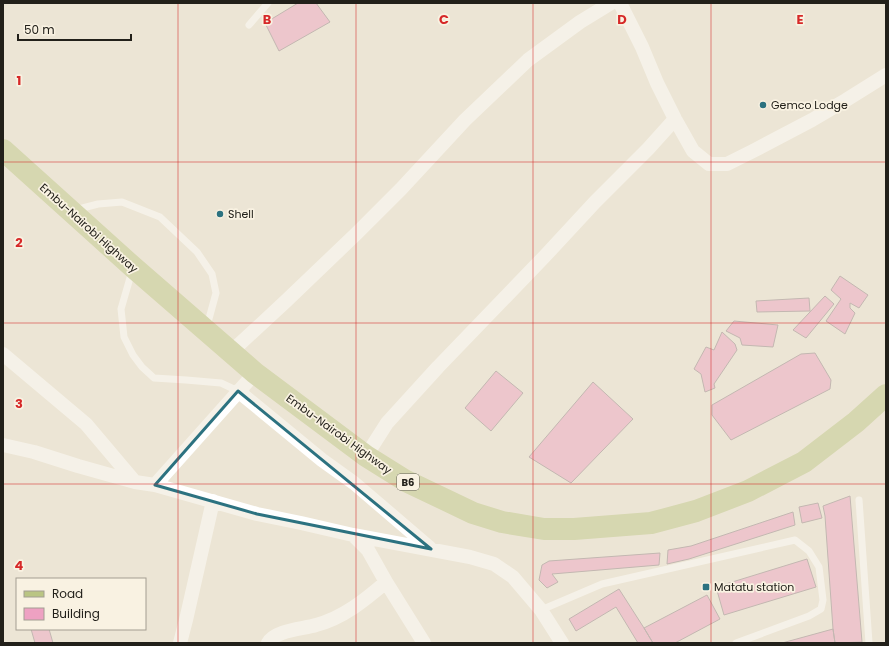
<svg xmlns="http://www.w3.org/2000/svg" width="889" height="646" viewBox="0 0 889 646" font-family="Poppins,sans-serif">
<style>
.building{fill:#eea1c2;stroke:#907f85}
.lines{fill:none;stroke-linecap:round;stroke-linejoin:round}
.service{stroke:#fff;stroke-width:7}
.minor{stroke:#fff;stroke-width:14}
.primary{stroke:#bac583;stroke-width:22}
.marked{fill:none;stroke:#2c7280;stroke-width:3;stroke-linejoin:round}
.grid{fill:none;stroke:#d62828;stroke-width:1;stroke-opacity:0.55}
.poi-dot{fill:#2c7280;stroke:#f9f2e2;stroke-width:1.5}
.labels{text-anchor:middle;stroke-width:3.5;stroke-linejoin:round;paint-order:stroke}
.shield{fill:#f9f2e2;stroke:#625f56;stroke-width:1}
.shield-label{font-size:10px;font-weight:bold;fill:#22201a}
.poi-label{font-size:11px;fill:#22201a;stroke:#f9f2e2;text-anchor:start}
.street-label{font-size:11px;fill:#22201a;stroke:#f9f2e2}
.grid-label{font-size:13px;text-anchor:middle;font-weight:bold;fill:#d62828;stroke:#f9f2e2;stroke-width:3.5;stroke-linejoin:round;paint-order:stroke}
</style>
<rect width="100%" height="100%" fill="#ece5d5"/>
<path class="building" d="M298 3H316L330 22 279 51 265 23Z
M840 276 868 295 859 308 850 303V308L855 313 845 334 826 321 841 299 831 290Z
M825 296 834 304 806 338 793 330Z
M809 298 810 311 757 312 756 301Z
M734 321 778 325 773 347 742 345 740 338 726 331Z
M722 332 735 344 737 350 714 384 715 388 705 392 701 374 694 369 706 347 714 350Z
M815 353 831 380 830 389 731 440 712 415V405L801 354Z
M496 371 523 393 491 431 465 408Z
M593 382 633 419 571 483 529 457Z
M850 496 862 642 835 643 833 629 825 516 823 506Z
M818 503 822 518 802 523 799 507Z
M793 512 795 525 689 559 667 564 668 550 691 546Z
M660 553 659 565 552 574 558 582 547 588 539 580 542 565 549 561Z
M807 559 816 587 724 615 716 587Z
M619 589 644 628 653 643H638L616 607 576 631 569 619Z
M707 595 720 619 675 643H653L644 628Z
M31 629H49L53 643H35Z
M833 629 835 643H782Z"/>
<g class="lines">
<path class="service" d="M249 25 268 3
M75 210 98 204 122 202 160 217 197 252 212 274 216 293 207 326
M132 271 121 309 124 337 133 355 142 367 154 378 186 380 221 383 238 391
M859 500 869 643
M541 610 602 584 795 540 809 551 819 567 823 600 821 609 809 616 736 643"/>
<path class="minor" d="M620 3 642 47 657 83 675 119 693 151 709 164H727L753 151 812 120 846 100 886 75
M231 352 286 301 357 233 401 189 465 120 528 60 580 22 611 3
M3 354 86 424 135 482
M238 391 322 460 354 483 430 548
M3 445 34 452 78 466 135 482 155 485 257 514 301 523 353 535 470 557 494 564 513 577 541 610 562 643
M366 456 387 423 438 367 544 257 595 202 648 149 675 119
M155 485 255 373
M353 535 368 550 386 582 424 643
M180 643 186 620 213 501
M268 643C275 630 303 629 316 625 343 618 365 600 386 582"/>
<path class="primary" d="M3 150 133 267 255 373 366 456 406 481 473 513 502 522 544 529H574L651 523 696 511 748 491 804 462 856 422 886 395"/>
</g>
<path d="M0 0H889V646H0ZM238 391 431 549 257 514 155 485Z" fill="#ece5d5" fill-opacity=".55" fill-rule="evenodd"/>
<path class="marked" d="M238 391 431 549 257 514 155 485Z"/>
<path class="grid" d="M178 3V643M356 3V643M533 3V643M711 3V643M3 162H886M3 323H886M3 484H886"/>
<g class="poi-dot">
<circle cx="763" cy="105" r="4"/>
<circle cx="220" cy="214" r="4"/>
<rect x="702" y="583" width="8" height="8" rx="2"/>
</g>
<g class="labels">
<rect class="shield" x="397" y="474" width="22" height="16" rx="3"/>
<g class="shield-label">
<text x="408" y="486">B6</text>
</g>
<g class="poi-label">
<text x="771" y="109">Gemco Lodge</text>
<text x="228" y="218">Shell</text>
<text x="714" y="591">Matatu station</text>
</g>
<g class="street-label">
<text transform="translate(89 228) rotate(42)" y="4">Embu-Nairobi Highway</text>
<text transform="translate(339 434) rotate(36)" y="4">Embu-Nairobi Highway</text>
</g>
</g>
<g class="grid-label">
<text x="267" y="24">B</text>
<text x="444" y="24">C</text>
<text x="622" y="24">D</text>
<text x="800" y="24">E</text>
<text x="19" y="85">1</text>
<text x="19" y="247">2</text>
<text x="19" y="408">3</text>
<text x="19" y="570">4</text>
</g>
<rect width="889" height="646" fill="none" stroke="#22201a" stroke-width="8"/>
<rect x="16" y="578" width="130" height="52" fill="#f9f2e2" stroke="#a39e92"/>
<rect x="24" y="591" width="20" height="6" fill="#bac583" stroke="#a39e92"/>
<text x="52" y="598" font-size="12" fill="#22201a">Road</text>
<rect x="24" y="608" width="20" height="12" fill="#eea1c2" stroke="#a39e92"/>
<text x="52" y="618" font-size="12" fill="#22201a">Building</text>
<path d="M18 34v6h113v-6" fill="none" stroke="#22201a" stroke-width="2"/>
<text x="24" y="34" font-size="12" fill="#22201a" stroke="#f9f2e2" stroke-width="3" paint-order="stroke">50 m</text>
</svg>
